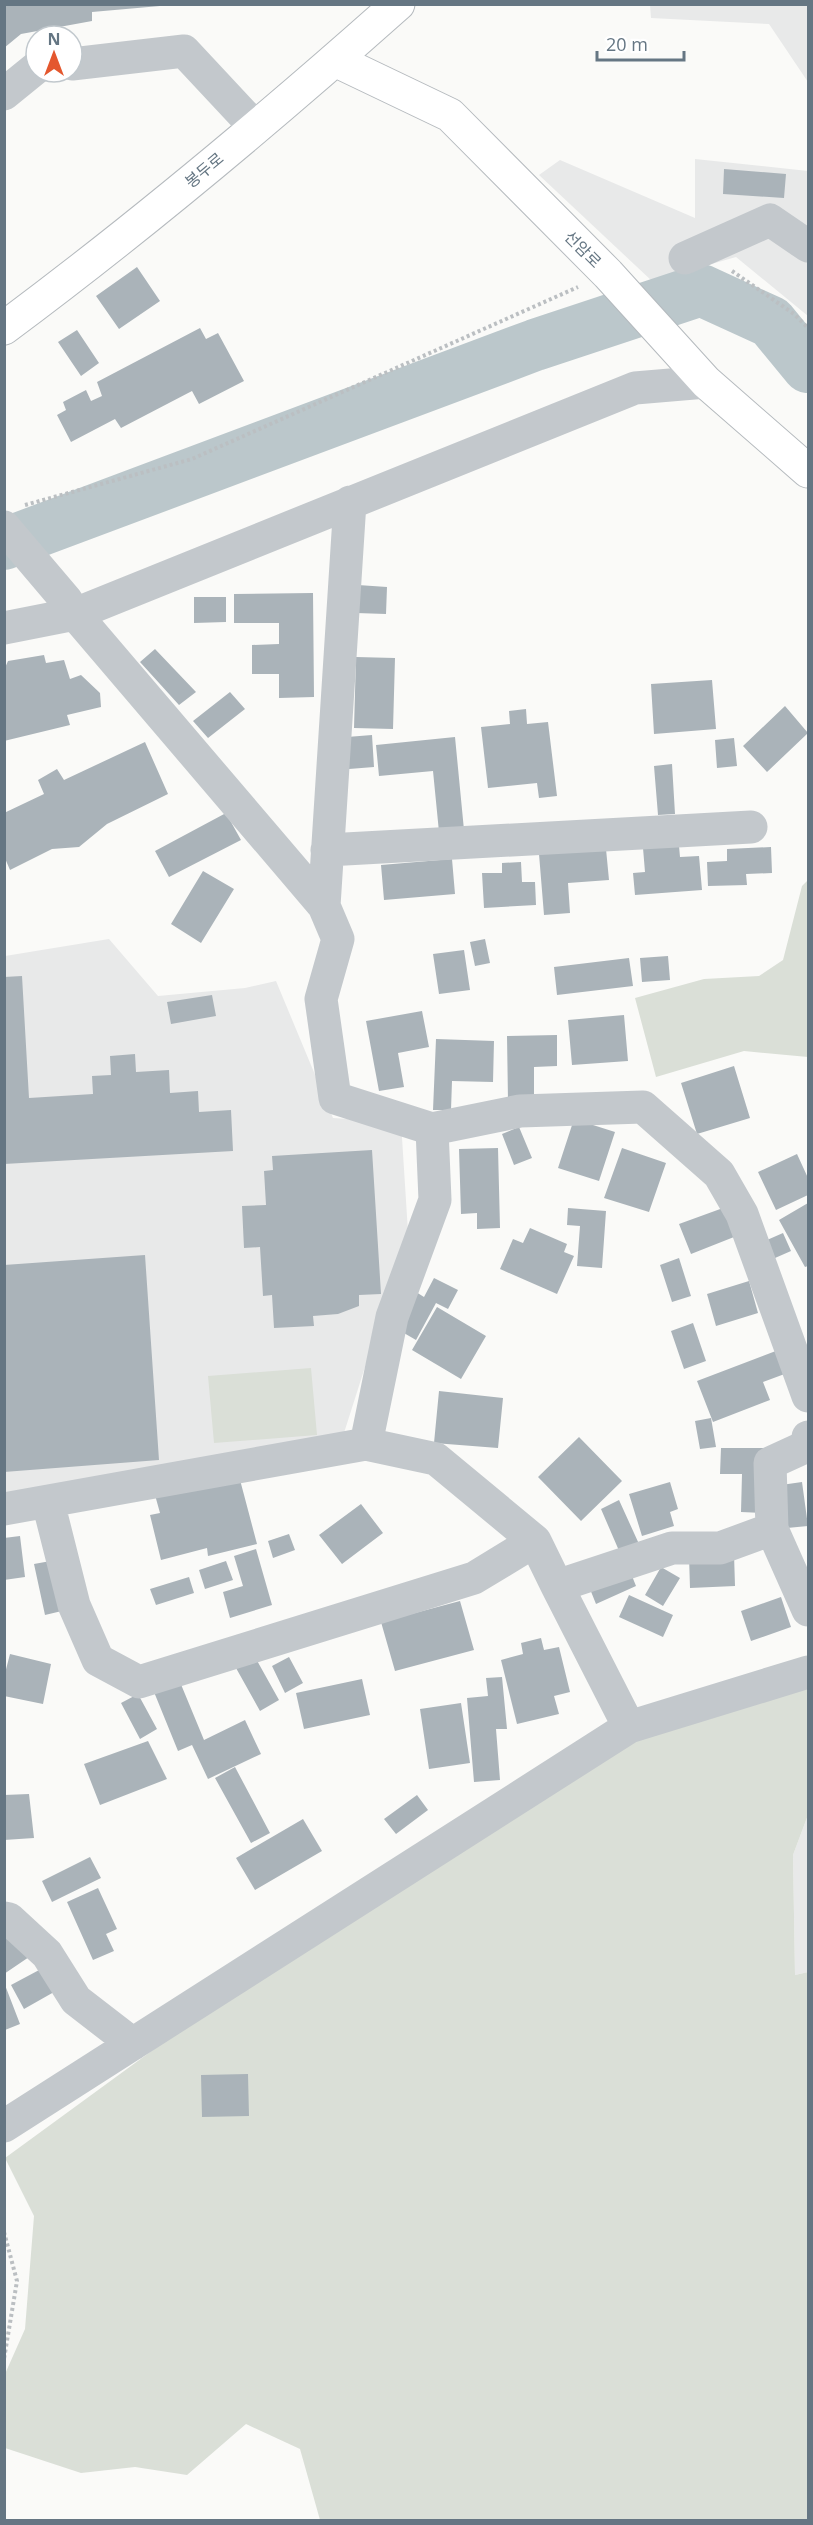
<svg xmlns="http://www.w3.org/2000/svg" width="813" height="2525" viewBox="0 0 813 2525" font-family="'Open Sans','Noto Sans KR',sans-serif">
<style>
.built{fill:#e8e9e9}
.green{fill:#dadfd7}
.lines{fill:none;stroke-linecap:round;stroke-linejoin:round}
.river{stroke:#bbc7cb;stroke-width:52}
.building{fill:#aab3b9}
.major-casing{stroke:#b5babe;stroke-width:35}
.path{stroke:#bbbfc2;stroke-width:4;stroke-dasharray:3 3;stroke-linecap:butt}
.minor{stroke:#c3c8cc;stroke-width:33}
.major{stroke:#fff;stroke-width:33}
.labels{text-anchor:middle;stroke-width:6;stroke-linejoin:round;paint-order:stroke}
.street-label{font-size:16px;fill:#657683;stroke:#fff}
</style>
<rect width="100%" height="100%" fill="#fafaf8"/>
<path class="built" d="M650 5H808V82L769 24 651 18Z
M695 159 808 171V316L736 257 652 281 539 175 560 160 695 218Z
M109 939 158 996 245 988 276 981 333 1118 401 1122 408 1232 343 1436 5 1495V956Z
M808 1815V1972L795 1975 793 1855Z"/>
<path class="green" d="M808 880V1057L744 1051 656 1077 635 998 704 979 759 976 783 960 802 886Z
M311 1368 317 1435 214 1443 208 1376Z
M808 1685V1815L793 1855 795 1975 808 1972V2520H320L300 2449 246 2424 187 2475 135 2467 81 2473 5 2448V2374L25 2329 34 2216 5 2158 283 1955 628 1740Z"/>
<g class="lines">
<path class="river" d="M4 544 535 345 701 290 771 322 808 367"/>
</g>
<path class="building" d="M4 4H160V6L92 12V21L21 34 4 48Z
M724 169 786 174 784 198 723 194Z
M137 267 160 301 119 329 96 296Z
M200 328 206 339 218 333 244 381 199 404 192 391 121 428 115 419 71 442 57 415 66 410 63 402 86 390 91 401 102 396 97 382Z
M77 330 99 363 81 376 58 342Z
M358 585 387 587 386 614 356 613Z
M313 593 314 697 279 698V674H252V645L279 644V623H234V594Z
M194 597H226V622L194 623Z
M155 649 196 692 179 705 140 662Z
M44 655 46 663 64 660 70 679 81 675 100 693 101 707 67 715 70 725 4 741V670L8 661Z
M356 657 395 658 393 729 354 728Z
M712 680 716 729 654 734 651 684Z
M230 692 245 709 208 738 193 721Z
M785 706 808 733 767 772 743 746Z
M526 709 527 724 548 722 557 796 539 798 537 783 488 788 481 727 510 724 509 711Z
M372 735 374 767 349 769 347 737Z
M455 737 464 830 439 832 433 771 379 776 376 745Z
M734 738 737 766 717 768 715 740Z
M145 742 168 794 107 824 79 847 52 849 10 870 4 856V813L44 794 38 780 57 769 64 780Z
M672 764 675 814 658 815 654 766Z
M226 813 241 840 169 877 155 851Z
M679 846 680 857 699 856 702 890 635 895 633 873 645 872 643 848Z
M771 847 772 873 746 874 747 885 708 886 707 862 727 861V849Z
M606 849 609 880 568 883 570 913 544 915 539 854Z
M452 859 455 894 384 900 381 865Z
M521 862 522 882H535L536 905 484 908 482 873H502V863Z
M203 871 234 889 201 943 171 924Z
M485 939 490 963 475 966 470 942Z
M464 950 470 990 439 994 433 954Z
M668 956 670 980 642 982 640 958Z
M629 958 633 986 557 995 554 967Z
M22 976 29 1098 93 1094 92 1076 111 1075 110 1056 135 1054 136 1072 169 1070 170 1093 198 1091 199 1112 231 1110 233 1151 4 1164V977Z
M212 995 216 1016 171 1024 167 1002Z
M422 1011 429 1047 398 1053 404 1087 379 1091 366 1021Z
M624 1015 628 1061 572 1065 568 1020Z
M557 1035V1066L534 1067V1101H508L507 1036Z
M436 1039 494 1041 493 1082 452 1081 451 1110H433Z
M734 1066 750 1118 697 1134 681 1083Z
M574 1119 615 1132 599 1181 558 1168Z
M519 1127 532 1158 514 1165 502 1134Z
M498 1148 500 1228 477 1229V1213L461 1214 459 1149Z
M622 1148 666 1163 649 1212 604 1198Z
M372 1150 381 1294 359 1295V1306L338 1314 313 1316 314 1326 274 1328 272 1295 263 1296 260 1247 244 1248 242 1206 266 1205 264 1171 273 1170 272 1156Z
M797 1154 808 1178V1195L776 1210 758 1172Z
M808 1203V1266L805 1267 779 1220Z
M568 1208 606 1211 602 1268 577 1266 580 1226 567 1225Z
M723 1208 734 1237 691 1254 679 1224Z
M530 1228 567 1244 564 1252 574 1256 557 1294 500 1269 513 1239 523 1243Z
M783 1233 791 1251 775 1258 767 1240Z
M145 1255 159 1460 4 1472V1265Z
M679 1258 691 1296 672 1302 660 1265Z
M434 1278 458 1290 448 1309 436 1303 416 1340 397 1329 416 1292 424 1297Z
M749 1281 758 1313 716 1326 707 1294Z
M437 1307 486 1336 461 1379 412 1350Z
M693 1323 706 1361 684 1369 671 1331Z
M781 1349 790 1372 763 1382 770 1400 713 1422 697 1381Z
M439 1391 503 1398 498 1448 434 1443Z
M711 1418 716 1447 700 1449 695 1421Z
M579 1437 622 1481 581 1521 538 1477Z
M721 1448H764L763 1513 741 1512 742 1474H720Z
M239 1476 257 1544 208 1556 207 1548 161 1560 150 1515 160 1513 155 1495Z
M670 1482 678 1509 670 1512 674 1526 642 1536 629 1494Z
M802 1482 808 1526 787 1528 781 1485Z
M619 1500 639 1544 620 1553 601 1509Z
M361 1504 383 1533 342 1564 319 1535Z
M289 1534 295 1550 273 1558 268 1541Z
M20 1536 25 1577 4 1580V1538Z
M256 1549 272 1605 230 1618 223 1592 243 1586 234 1556Z
M734 1554 735 1586 690 1588 689 1556Z
M56 1560 66 1610 45 1615 34 1564Z
M226 1561 233 1580 205 1589 199 1570Z
M661 1567 680 1578 663 1606 645 1595Z
M630 1571 636 1586 596 1604 590 1589Z
M189 1577 194 1593 156 1605 150 1589Z
M629 1595 673 1615 663 1637 619 1617Z
M781 1597 791 1627 751 1641 741 1611Z
M460 1601 474 1650 395 1671 381 1622Z
M541 1638 544 1650 559 1647 570 1692 554 1696 559 1714 517 1724 501 1660 523 1654 521 1643Z
M10 1654 51 1664 43 1704 4 1696V1677Z
M255 1657 279 1700 260 1711 236 1668Z
M289 1657 303 1683 285 1693 272 1666Z
M502 1677 507 1729H496L500 1780 474 1782 467 1698 488 1696 486 1678Z
M362 1679 370 1715 304 1729 296 1693Z
M180 1682 204 1740 245 1720 261 1754 208 1779 192 1745 178 1751 154 1692Z
M138 1694 157 1729 140 1739 121 1703Z
M461 1703 470 1763 429 1769 420 1709Z
M148 1741 167 1779 100 1805 84 1764Z
M235 1767 270 1833 251 1843 215 1778Z
M29 1794 34 1838 4 1840V1795Z
M417 1795 428 1810 396 1834 384 1819Z
M303 1819 322 1851 255 1890 236 1858Z
M90 1857 101 1878 52 1902 42 1881Z
M98 1888 117 1929 106 1934 114 1951 93 1960 67 1902Z
M4 1932 29 1957 4 1974Z
M41 1969 54 1992 24 2009 11 1985Z
M5 1985 20 2024 5 2030Z
M248 2074 249 2116 202 2117 201 2075Z"/>
<g class="lines">
<defs>
<path id="major" d="M335 60 450 115 608 274 706 382 808 471
M4 328C140 227 271 117 398 4"/>
</defs>
<use href="#major" class="major-casing"/>
<path class="path" d="M732 271 794 314 808 328
M25 505 192 459 578 287
M4 2232 17 2281 4 2359"/>
<path class="minor" d="M72 64 184 51 255 127
M4 94 36 68
M685 258 770 220 808 246
M4 527 66 600 75 614 324 906
M4 628 75 614 635 388 706 382
M327 850 751 827
M432 1129 520 1111 643 1107 719 1174 742 1214 808 1396
M48 1502 74 1605 98 1660 139 1682 474 1578 535 1541 436 1459 366 1444
M4 1509 366 1444 392 1317 435 1200 432 1129 335 1098 321 999 338 939 324 906 350 502
M772 1529 770 1463 807 1446 808 1437
M535 1541 557 1586 672 1548H720L772 1529 808 1610
M557 1586 629 1727
M4 1918 9 1919 47 1954 76 2000 133 2044
M4 2126 629 1727 808 1672"/>
<use href="#major" class="major"/>
</g>
<g class="labels">
<g class="street-label">
<text transform="translate(204 170) rotate(-40)" y="6">봉두로</text>
<text transform="translate(583 249) rotate(45)" y="6">선암로</text>
</g>
</g>
<rect width="813" height="2525" fill="none" stroke="#657683" stroke-width="12"/>
<g transform="translate(54 54)"><circle r="28" fill="#ffffff" stroke="#c1c8cd" stroke-width="1.5"/>
<path d="M0-4.5L10 22L0 15L-10 22Z" fill="#e4572e"/>
<text y="-9" font-size="16" font-weight="bold" text-anchor="middle" fill="#657683">N</text>
</g>
<path d="M597 51v9h87v-9" fill="none" stroke="#657683" stroke-width="3"/>
<text x="606" y="51" font-size="18" fill="#657683" stroke="#ffffff" stroke-width="4.5" paint-order="stroke">20 m</text>
</svg>
